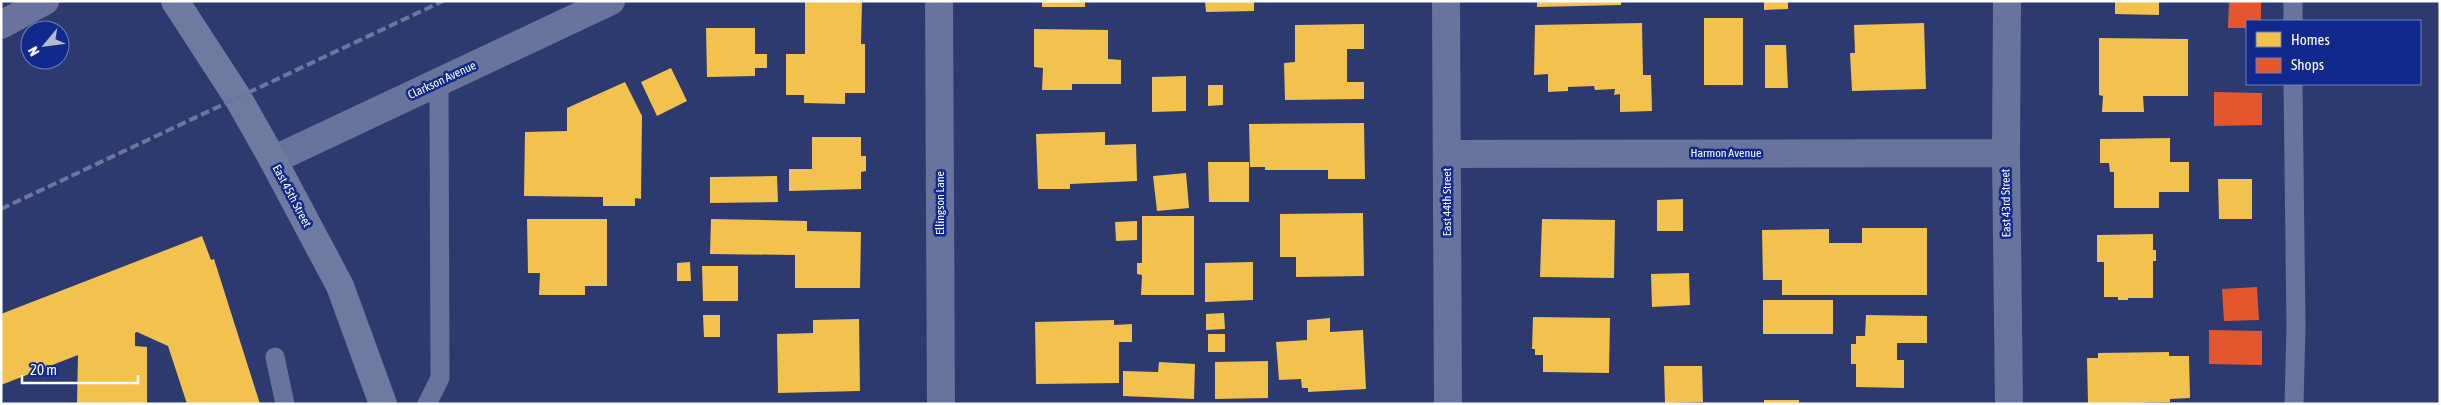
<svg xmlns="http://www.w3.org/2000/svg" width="2441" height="405" viewBox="0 0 2441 405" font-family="'Asap Condensed',sans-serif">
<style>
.homes{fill:#f2c14e}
.shops{fill:#e4572e}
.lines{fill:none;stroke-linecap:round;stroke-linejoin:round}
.service{stroke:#69749d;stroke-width:19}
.minor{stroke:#69749d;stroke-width:28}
.secondary{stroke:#6f7aa1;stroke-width:28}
.primary{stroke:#69739b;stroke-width:28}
.rail{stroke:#6c769c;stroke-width:4;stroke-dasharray:9 4;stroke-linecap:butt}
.labels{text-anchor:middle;stroke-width:5;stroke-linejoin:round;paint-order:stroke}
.street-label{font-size:12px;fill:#fff;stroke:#11298c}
</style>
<rect width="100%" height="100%" fill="#2d3a70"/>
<path class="homes" d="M805 1H862L861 44H865V93H845V104L804 103V95H786V54H805Z
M1042 1H1085V7H1042Z
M1205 1H1254V11L1206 12Z
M1537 1H1621V5L1537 7Z
M1764 1H1788V9L1764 10Z
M2115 1H2159V15L2115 14Z
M1704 18H1743V85H1704Z
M1642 23 1643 75H1651L1652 111 1620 112V94L1614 95 1615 89 1595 90 1594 86 1568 87V91L1548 92V74L1534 75 1535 25Z
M1924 23 1926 89 1852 91 1850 53H1855L1854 25Z
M1364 24V49H1347V82H1364V99L1285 100 1284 63 1295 62V25Z
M706 28H755V54H767V68H755V76L707 77Z
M1034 29 1108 30V59L1121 60V84H1072V90H1042L1043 68 1034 67Z
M2099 38 2188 39V96H2143L2144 112H2102L2103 96 2099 95Z
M1765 45H1786L1788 88H1765Z
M671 68 687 101 657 116 641 82Z
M1186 76V111L1152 112V77Z
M625 82 642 116 641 199 635 198V206H603V197L524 196 525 132 567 131V108Z
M1208 85H1223V105L1208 106Z
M1364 123 1365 179H1328V170H1265V167H1250L1249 124Z
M1105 132V145L1136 144 1137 181 1070 184V189H1038L1036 134Z
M812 137H861V156H866V171L861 172V189L789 191V169H812Z
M2170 138V162H2189V192H2159V208H2114V172H2110L2109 163H2100V139Z
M1208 162H1249V202H1209Z
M1186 173 1189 208 1157 211 1153 176Z
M777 176 778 202 710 203V177Z
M2218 179H2252V219H2219Z
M1683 199V231H1657V200Z
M1363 213 1364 276 1296 277V257H1280V214Z
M1142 216H1194V295H1141L1142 275 1137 274V263H1142Z
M527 219H607V286H585V295H539L540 273H528Z
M711 219 807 221V231L861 232 860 288H795V255L710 254Z
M1542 219 1615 220 1614 278 1540 277Z
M1137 221V240L1116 241 1115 222Z
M1862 228H1927V295H1782V280H1763L1762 230 1829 229V243H1862Z
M2153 234V250H2156V261H2153V298H2128V300H2118V297H2104V262H2097V235Z
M202 236 211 260 214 259 260 404H187L168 346 137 332 135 333V346L147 347V404H77L78 355 1 385V314Z
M690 262 691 281H677V263Z
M1253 262V300L1205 302V263Z
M702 266H738V301H703Z
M1689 273 1690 305 1652 307 1651 274Z
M1763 300H1833V334H1763Z
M1224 313 1225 329 1206 330V314Z
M703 315H720V337H704Z
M1866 315 1927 316V343H1897V360H1904V388L1856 387V364H1851V344H1856V336H1865Z
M1533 317 1610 318 1609 373 1543 372V355H1535V349H1532Z
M1330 318V332L1363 330 1366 389 1308 392V388H1302L1301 379 1279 380 1276 342 1307 340V320Z
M859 319 860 391 778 393 777 334 813 333V320Z
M1114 320V325L1132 324V342H1119V383L1036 384 1035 322Z
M1208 334H1225V352H1208Z
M2169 352V356H2189L2190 398 2170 399V402L2088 404 2087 358H2098V353Z
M1268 361V398L1215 399V362Z
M1159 362 1195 364 1194 399 1123 396V371L1158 372Z
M1664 366H1702L1703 402 1665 403Z
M1764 400H1799V404H1764Z"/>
<path class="shops" d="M2229 1H2261V21H2247V28H2228Z
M2214 92 2262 93V125L2214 126Z
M2257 287 2259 320 2224 321 2222 289Z
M2209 330 2262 331V365L2209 364Z"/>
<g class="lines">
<path class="service" d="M2293 21V1
M2293 84 2296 326 2294 404
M275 357 285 404
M427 404 440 378 439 82"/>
<path class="minor" d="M939 1 941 404
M1446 1 1448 404
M2007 1 2006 153 2009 404
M1447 154 2006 153
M273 160 611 1"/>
<path class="secondary" d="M175 1 238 98 273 160 340 286 383 404"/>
<path class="primary" d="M1 25 45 1"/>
<path class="rail" d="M1 209 443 1"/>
</g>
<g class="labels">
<g class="street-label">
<text transform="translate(442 80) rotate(-25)" y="4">Clarkson Avenue</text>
<text x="1726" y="157">Harmon Avenue</text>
<text transform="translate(292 196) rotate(62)" y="4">East 45th Street</text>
<text transform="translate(1447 202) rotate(-90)" y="4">East 44th Street</text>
<text transform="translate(940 203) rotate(-90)" y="4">Ellingson Lane</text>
<text transform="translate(2006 203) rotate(-91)" y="4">East 43rd Street</text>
</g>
</g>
<rect width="2441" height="405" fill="none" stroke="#ffffff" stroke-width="5"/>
<rect x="2246" y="20" width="175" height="65" fill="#11298c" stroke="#707fba"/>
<rect x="2256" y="32" width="25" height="15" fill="#f2c14e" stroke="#707fba"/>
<text x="2291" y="45" font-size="15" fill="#ffffff">Homes</text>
<rect x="2256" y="58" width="25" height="15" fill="#e4572e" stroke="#707fba"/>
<text x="2291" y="70" font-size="15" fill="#ffffff">Shops</text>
<g transform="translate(45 45) rotate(241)"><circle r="24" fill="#11298c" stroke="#707fba"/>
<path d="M0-4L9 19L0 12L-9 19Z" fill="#b6bacd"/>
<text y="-8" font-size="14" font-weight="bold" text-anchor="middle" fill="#ffffff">N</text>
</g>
<path d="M22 375v8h116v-8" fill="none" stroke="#ffffff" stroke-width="2.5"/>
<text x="30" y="375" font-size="15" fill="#ffffff" stroke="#11298c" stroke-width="4" paint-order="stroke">20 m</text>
</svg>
